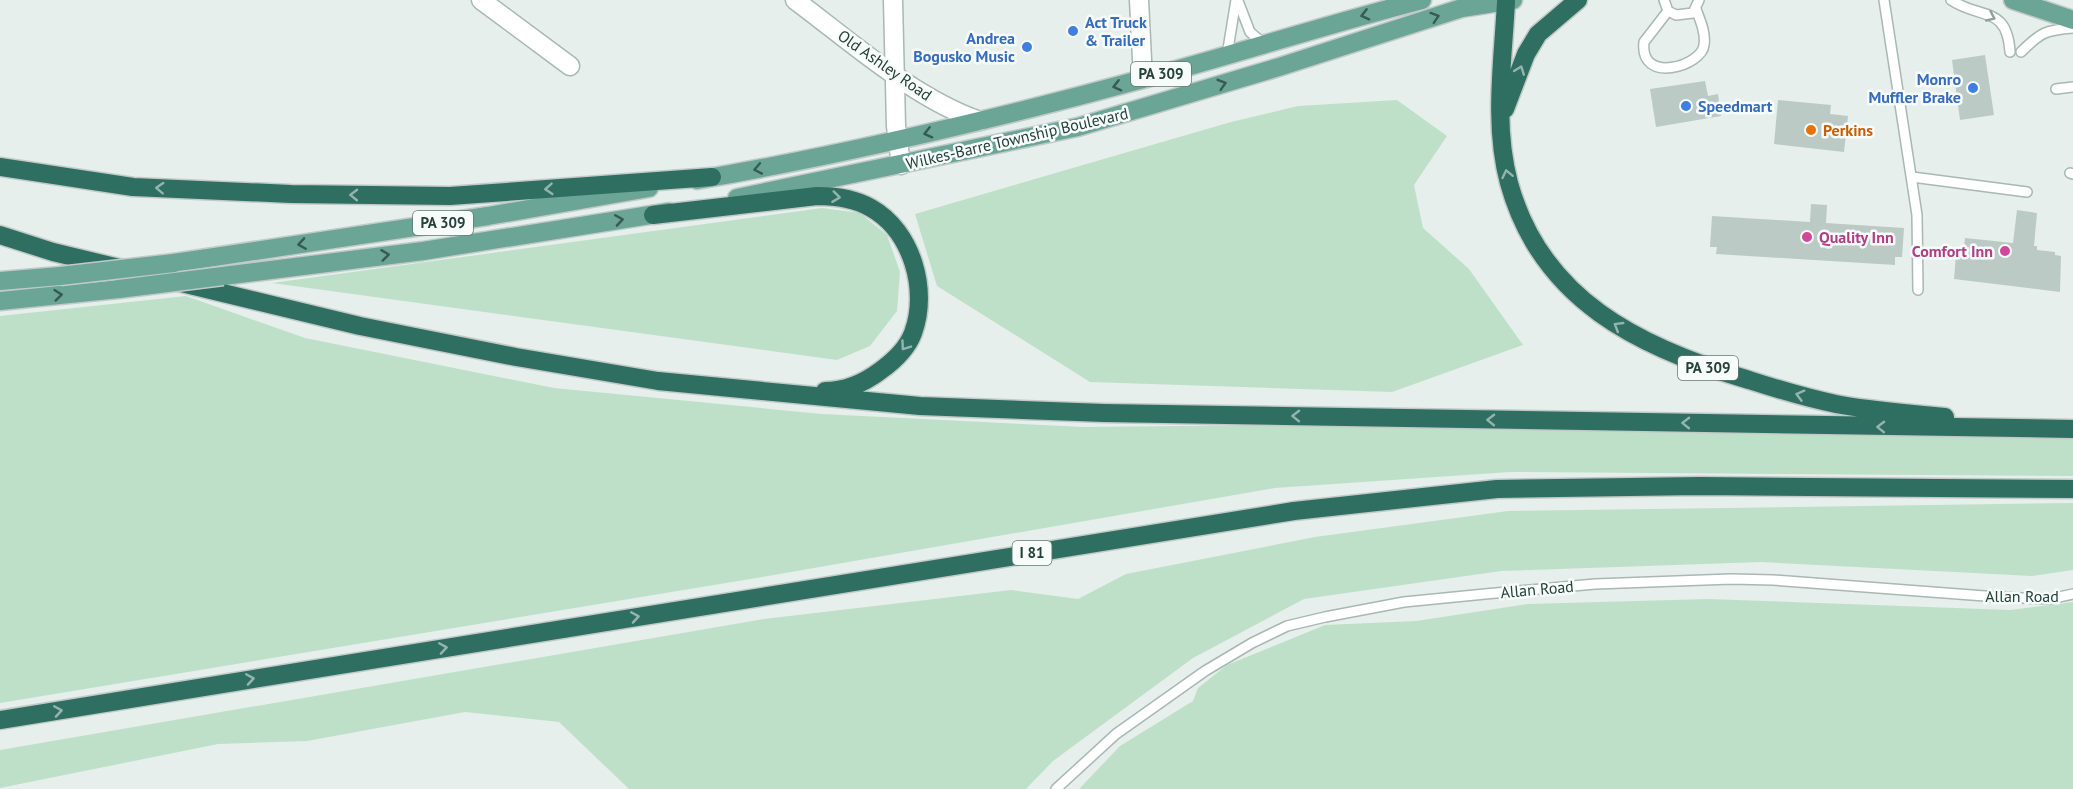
<svg xmlns="http://www.w3.org/2000/svg" width="2073" height="789" viewBox="0 0 2073 789" font-family="'PT Sans',sans-serif">
<style>
.green{fill:#bfe0c8}
.building{fill:#bbcac4}
.lines{fill:none;stroke-linecap:round;stroke-linejoin:round}
.lane-casing{stroke:#a8b8b2;stroke-width:12}
.street-casing{stroke:#a8b8b2;stroke-width:21}
.primary-casing{stroke:#c2cac8;stroke-width:21}
.highway-casing{stroke:#c2cac8;stroke-width:21}
.lane{stroke:#fff;stroke-width:9}
.street{stroke:#fff;stroke-width:18}
.primary{stroke:#6aa596;stroke-width:18}
.highway{stroke:#2f6f62;stroke-width:18}
.primary-bridge-casing{stroke:#c2cac8;stroke-width:21;stroke-linecap:butt}
.primary-bridge{stroke:#6aa596;stroke-width:18}
.oneway{stroke:#365b51}
.oneway2{stroke:#92a09c}
.oneway3{stroke:#93b5ae}
.shop-dot{fill:#3f7fe0;stroke:#f7fbf9;stroke-width:2}
.food-dot{fill:#e8710a;stroke:#f7fbf9;stroke-width:2}
.hotel-dot{fill:#d1479c;stroke:#f7fbf9;stroke-width:2}
.labels{text-anchor:middle;stroke-width:5;stroke-linejoin:round;paint-order:stroke}
.shield{fill:#f7fbf9;stroke:#637a73;stroke-width:1.5}
.shield-label{font-size:15px;font-weight:bold;fill:#24423a}
.shop-label{font-size:16px;font-weight:bold;fill:#366cbe;stroke:#f7fbf9;text-anchor:start}
.street-label{font-size:16px;fill:#24423a;stroke:#f7fbf9}
.food-label{font-size:16px;font-weight:bold;fill:#c56008;stroke:#f7fbf9;text-anchor:start}
.hotel-label{font-size:16px;font-weight:bold;fill:#b23c85;stroke:#f7fbf9;text-anchor:start}
</style>
<rect width="100%" height="100%" fill="#e6efeb"/>
<path class="green" d="M1397 100 1447 136 1414 185 1423 228 1469 269 1523 345 1392 392 1090 382 937 286 915 214 1231 122 1298 106Z
M822 208 860 213 887 235 900 272 897 311 870 346 837 360 272 283Z
M186 296 305 338 554 388 822 414 1083 427 1385 424 2073 439V476L1510 472 1275 488 768 576 0 703V316Z
M2073 503V570L2032 576 1761 562 1501 571 1304 599 1193 658 1053 761 1026 789H629L559 722 465 712 307 741 218 744 0 788V750L764 619 1011 590 1078 599 1126 574 1315 537 1508 511Z
M1708 599 2010 610 2073 602V789H1079L1120 746 1193 701 1198 688 1227 665 1325 625 1416 621 1528 604Z"/>
<path class="building" d="M1985 55 1994 115 1960 120 1952 60Z
M1705 81 1708 96 1718 94 1721 116 1656 127 1650 89Z
M1778 100 1831 105 1830 114 1848 116 1844 152 1774 144Z
M1811 204 1827 205 1826 223 1904 228 1902 257H1895V265L1716 254 1717 247H1710L1712 216 1810 222Z
M2017 210 2037 213 2034 246H2037V250L2055 252V255L2061 256 2060 292 1954 279 1956 256 1963 257 1965 238 2013 243Z"/>
<g class="lines">
<defs>
<path id="lane" d="M1664 0 1668 11 1676 15 1693 13 1699 0
M1884 0 1917 215 1918 290
M1951 0C1981 20 2007 5 2010 52
M1238 1 1250 32 1264 44
M1668 11 1644 42C1639 85 1702 66 1704 45 1706 33 1700 20 1696 9
M2021 52C2041 32 2046 30 2073 28
M1227 55 1236 0
M2056 89 2073 87
M2070 173 2073 174
M1912 177 2027 192
M1056 789 1116 734 1205 671 1252 643 1287 626 1325 617 1404 602 1485 594 1595 584 1731 579 1773 580 1998 597 2050 599 2073 594"/>
<path id="street" d="M481 0 570 66
M795 0C850 41 915 99 980 121
M893 0 896 126 901 165
M1139 0 1143 79"/>
<path id="primary" d="M2013 0 2073 20
M697 180C847 154 996 119 1143 79 1236 54 1328 24 1422 0
M737 198 1078 127 1279 67 1462 8 1513 0
M174 263 488 216 649 188
M223 276 423 251 669 212
M0 281 60 276
M0 301 119 289"/>
<path id="highway" d="M1506 2C1503 61 1493 124 1509 183 1541 300 1640 348 1749 380 1777 389 1807 398 1836 404 1872 411 1909 413 1945 417
M1505 109 1526 54 1538 34 1578 0
M0 167 133 187 291 194 450 196 712 177
M653 215 817 196C836 196 854 198 871 208 912 231 929 290 913 333 907 349 894 361 880 371 864 383 845 391 825 391
M0 235 53 252 360 326 516 357 658 381 920 406 1104 413 2073 429
M0 720 1294 511 1497 489 1700 486 2073 489"/>
</defs>
<use href="#lane" class="lane-casing"/>
<use href="#street" class="street-casing"/>
<use href="#primary" class="primary-casing"/>
<use href="#highway" class="highway-casing"/>
<use href="#lane" class="lane"/>
<use href="#street" class="street"/>
<use href="#primary" class="primary"/>
<use href="#highway" class="highway"/>
<defs>
<path id="primary-bridge" d="M60 276 174 263
M119 289 223 276"/>
</defs>
<use href="#primary-bridge" class="primary-bridge-casing"/>
<use href="#primary-bridge" class="primary-bridge"/>
</g>
<defs><path id="oneway-chevron" d="M-2-3.5L2.5 0L-2 3.5" fill="none" stroke-width="1.6" stroke-linecap="round" stroke-linejoin="round" transform="scale(1.5)"/></defs>
<g class="oneway">
<use href="#oneway-chevron" transform="translate(1365 15) rotate(166)"/>
<use href="#oneway-chevron" transform="translate(1435 17) rotate(-18)"/>
<use href="#oneway-chevron" transform="translate(1222 84) rotate(-17)"/>
<use href="#oneway-chevron" transform="translate(1117 86) rotate(166)"/>
<use href="#oneway-chevron" transform="translate(928 133) rotate(166)"/>
<use href="#oneway-chevron" transform="translate(758 169) rotate(169)"/>
<use href="#oneway-chevron" transform="translate(619 220) rotate(-9)"/>
<use href="#oneway-chevron" transform="translate(302 244) rotate(171)"/>
<use href="#oneway-chevron" transform="translate(385 255) rotate(-7)"/>
<use href="#oneway-chevron" transform="translate(58 295) rotate(-6)"/>
</g>
<use class="oneway2" href="#oneway-chevron" transform="translate(1991 17) rotate(25)"/>
<g class="oneway3">
<use href="#oneway-chevron" transform="translate(1520 70) rotate(-69)"/>
<use href="#oneway-chevron" transform="translate(1507 174) rotate(-102)"/>
<use href="#oneway-chevron" transform="translate(160 188) rotate(-177)"/>
<use href="#oneway-chevron" transform="translate(549 189) rotate(176)"/>
<use href="#oneway-chevron" transform="translate(354 195) rotate(-179)"/>
<use href="#oneway-chevron" transform="translate(836 197) rotate(7)"/>
<use href="#oneway-chevron" transform="translate(1618 326) rotate(-149)"/>
<use href="#oneway-chevron" transform="translate(905 346) rotate(125)"/>
<use href="#oneway-chevron" transform="translate(1800 395) rotate(-165)"/>
<use href="#oneway-chevron" transform="translate(1296 416) rotate(-179)"/>
<use href="#oneway-chevron" transform="translate(1491 420) rotate(-179)"/>
<use href="#oneway-chevron" transform="translate(1686 423) rotate(-179)"/>
<use href="#oneway-chevron" transform="translate(1881 427) rotate(-179)"/>
<use href="#oneway-chevron" transform="translate(635 617) rotate(-9)"/>
<use href="#oneway-chevron" transform="translate(443 648) rotate(-9)"/>
<use href="#oneway-chevron" transform="translate(250 679) rotate(-9)"/>
<use href="#oneway-chevron" transform="translate(58 711) rotate(-9)"/>
</g>
<g class="shop-dot">
<circle cx="1073" cy="31" r="6"/>
<circle cx="1027" cy="47" r="6"/>
<circle cx="1973" cy="88" r="6"/>
<circle cx="1686" cy="106" r="6"/>
</g>
<circle class="food-dot" cx="1811" cy="130" r="6"/>
<g class="hotel-dot">
<circle cx="1807" cy="237" r="6"/>
<circle cx="2005" cy="251" r="6"/>
</g>
<g class="labels">
<g class="shield">
<rect x="1131" y="62" width="60" height="24" rx="4.5"/>
<rect x="413" y="211" width="60" height="24" rx="4.5"/>
<rect x="1678" y="356" width="60" height="24" rx="4.5"/>
<rect x="1012.5" y="541" width="39" height="24" rx="4.5"/>
</g>
<g class="shield-label">
<text x="1161" y="79">PA 309</text>
<text x="443" y="228">PA 309</text>
<text x="1708" y="373">PA 309</text>
<text x="1032" y="558">I 81</text>
</g>
<g class="shop-label">
<text x="1085" y="28">Act Truck<tspan x="1085" dy="18">&amp; Trailer</tspan></text>
<text x="1015" y="44" text-anchor="end">Andrea<tspan x="1015" dy="18">Bogusko Music</tspan></text>
<text x="1961" y="85" text-anchor="end">Monro<tspan x="1961" dy="18">Muffler Brake</tspan></text>
<text x="1698" y="112">Speedmart</text>
</g>
<g class="street-label">
<text transform="translate(885 65) rotate(35)" y="6">Old Ashley Road</text>
<text transform="translate(1017 138) rotate(-13)" y="6">Wilkes-Barre Township Boulevard</text>
<text transform="translate(1537 589) rotate(-5)" y="6">Allan Road</text>
<text x="2022" y="602">Allan Road</text>
</g>
<g class="food-label">
<text x="1823" y="136">Perkins</text>
</g>
<g class="hotel-label">
<text x="1819" y="243">Quality Inn</text>
<text x="1993" y="257" text-anchor="end">Comfort Inn</text>
</g>
</g>
</svg>
